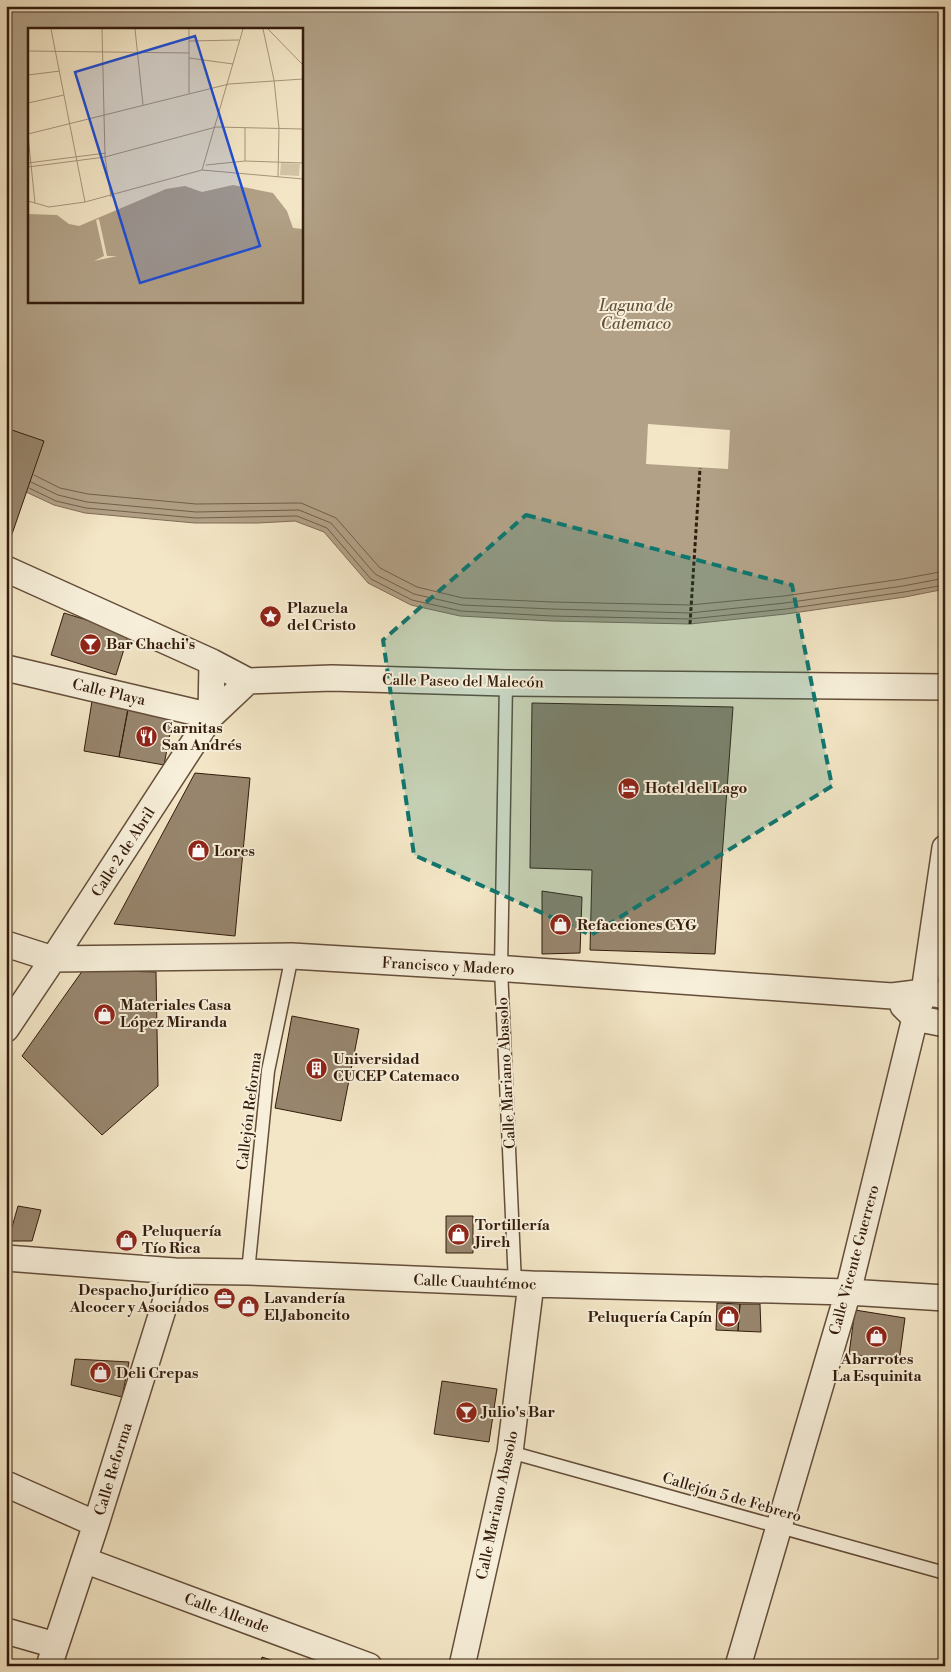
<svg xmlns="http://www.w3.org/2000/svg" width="951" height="1672" viewBox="0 0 951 1672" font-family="'Libre Bodoni',serif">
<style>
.water{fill:#b2a187;stroke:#806c56;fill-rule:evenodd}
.pier{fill:#f3e6c6}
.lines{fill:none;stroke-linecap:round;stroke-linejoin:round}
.shore{stroke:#735e4a;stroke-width:1}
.building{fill:#97856d;stroke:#341c0c}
.lane-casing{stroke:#644e3a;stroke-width:15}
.street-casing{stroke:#644e3a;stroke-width:28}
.path{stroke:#341c0c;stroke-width:3;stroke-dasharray:4 2.5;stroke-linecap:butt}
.lane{stroke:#f7efda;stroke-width:12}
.street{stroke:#f7efda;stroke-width:25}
.marked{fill:#0f766e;fill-opacity:0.2;stroke:#0f766e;stroke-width:4;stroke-dasharray:10 6;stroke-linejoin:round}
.labels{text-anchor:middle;stroke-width:4;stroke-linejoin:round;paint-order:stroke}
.poi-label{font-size:15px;font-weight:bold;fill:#341c0c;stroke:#f7efda;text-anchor:start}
.street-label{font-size:15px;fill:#341c0c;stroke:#f7efda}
.water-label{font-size:16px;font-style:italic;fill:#66513d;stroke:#f7efda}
.inset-road{fill:none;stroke:#a7957c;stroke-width:1}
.view{fill:#1d4ed8;fill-opacity:0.15;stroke:#1d4ed8;stroke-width:2.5}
.inset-edge{fill:none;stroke:#341c0c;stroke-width:2.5}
</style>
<rect width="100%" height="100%" fill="#f3e6c6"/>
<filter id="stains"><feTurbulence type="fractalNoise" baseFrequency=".004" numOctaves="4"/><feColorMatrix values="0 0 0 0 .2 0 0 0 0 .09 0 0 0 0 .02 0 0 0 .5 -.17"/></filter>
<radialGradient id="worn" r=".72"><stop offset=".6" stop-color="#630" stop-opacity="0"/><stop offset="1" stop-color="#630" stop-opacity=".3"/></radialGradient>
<path class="water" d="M6 6H945V589L905 597 786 614 690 624 551 621 460 616 411 605 368 583 324 532 295 521 258 523H195L85 513 54 505 26 492 6 477ZM29 29H301V301H29Z"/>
<path class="pier" d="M648 424 730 430 728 469 646 464Z"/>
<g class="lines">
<path class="shore" d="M34 475 60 488 88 494 196 504 301 503 336 518 380 568 417 587 463 598 552 602 690 605 784 596 902 579 945 571
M31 482 58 495 87 502 196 512 299 510 331 523 375 574 414 594 462 605 552 609 690 613 785 603 903 586 945 578
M29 488 56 501 86 508 196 518 297 516 327 528 371 579 412 600 461 611 552 616 690 619 786 609 904 592 945 585"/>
</g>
<path class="building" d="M6 428 44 441 11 537 6 535Z
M64 613 129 633 116 675 51 655Z
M92 701 128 709 119 757 84 751Z
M532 703 733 707 715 954 590 950 592 870 530 868Z
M128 709 173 718 164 765 119 757Z
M195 773 250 778 235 936 114 924Z
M542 891 582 897 580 953 542 954Z
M83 970 156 972 158 1086 102 1135 22 1056Z
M292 1016 359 1029 341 1121 275 1108Z
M18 1206 41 1210 32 1241H8Z
M446 1216H473V1253H446Z
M717 1303 740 1304 738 1331 716 1330Z
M740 1304H760L761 1332 738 1331Z
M855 1310 905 1318 899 1362 849 1354Z
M75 1359 129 1362 122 1397 71 1385Z
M442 1381 497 1389 489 1442 434 1434Z
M262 1657 289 1666H260Z"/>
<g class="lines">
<defs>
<path id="lane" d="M506 683 501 969 515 1284
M248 1272 268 1071 292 956
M510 1452 945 1573"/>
<path id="street" d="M6 569 212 662 248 681 332 678 506 683 945 687
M6 668 211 716 212 662
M6 944 53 959 292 956 509 969 892 996 924 992 945 996
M903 1006 915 1018 945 1024
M6 1029 53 959 211 716 248 681
M6 1258 175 1271 248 1272 531 1284 848 1292 945 1298
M6 1484 96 1524
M84 1560 369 1666
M6 1631 55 1645
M49 1666 96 1524 175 1271
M462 1666 510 1452 531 1284
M738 1666 848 1292 915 1018 924 992 945 848"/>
</defs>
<use href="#lane" class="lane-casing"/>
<use href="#street" class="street-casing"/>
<path class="path" d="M690 624 700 468"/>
<use href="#lane" class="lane"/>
<use href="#street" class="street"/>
</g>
<path class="marked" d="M526 515 792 585 832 786 591 935 414 855 383 640Z"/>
<defs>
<symbol id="sight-disc" viewBox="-11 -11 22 22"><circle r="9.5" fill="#8f2418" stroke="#f7efda"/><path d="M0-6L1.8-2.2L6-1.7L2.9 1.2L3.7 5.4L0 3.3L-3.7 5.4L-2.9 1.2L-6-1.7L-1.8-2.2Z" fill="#fff"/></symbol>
<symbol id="bar-disc" viewBox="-11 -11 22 22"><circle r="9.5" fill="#8f2418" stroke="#f7efda"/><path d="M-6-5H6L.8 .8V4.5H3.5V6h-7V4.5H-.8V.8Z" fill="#fff"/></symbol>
<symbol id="restaurant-disc" viewBox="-11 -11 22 22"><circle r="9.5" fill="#8f2418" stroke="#f7efda"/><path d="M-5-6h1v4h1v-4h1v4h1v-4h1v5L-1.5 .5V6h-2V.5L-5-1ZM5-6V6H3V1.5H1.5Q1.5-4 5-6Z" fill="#fff"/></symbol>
<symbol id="hotel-disc" viewBox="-11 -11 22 22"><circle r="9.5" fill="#8f2418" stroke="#f7efda"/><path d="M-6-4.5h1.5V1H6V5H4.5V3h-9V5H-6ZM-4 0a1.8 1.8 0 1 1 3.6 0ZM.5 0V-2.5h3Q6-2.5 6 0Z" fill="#fff"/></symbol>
<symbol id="shop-disc" viewBox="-11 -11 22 22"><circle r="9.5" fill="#8f2418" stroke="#f7efda"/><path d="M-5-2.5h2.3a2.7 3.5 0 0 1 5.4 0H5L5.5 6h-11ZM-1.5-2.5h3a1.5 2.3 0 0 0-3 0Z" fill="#fff"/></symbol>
<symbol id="building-disc" viewBox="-11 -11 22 22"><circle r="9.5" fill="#8f2418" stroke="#f7efda"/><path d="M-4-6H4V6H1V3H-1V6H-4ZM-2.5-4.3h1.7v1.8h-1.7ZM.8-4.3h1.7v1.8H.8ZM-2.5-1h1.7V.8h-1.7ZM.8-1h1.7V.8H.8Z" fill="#fff"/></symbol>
<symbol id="office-disc" viewBox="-11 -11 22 22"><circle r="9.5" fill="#8f2418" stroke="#f7efda"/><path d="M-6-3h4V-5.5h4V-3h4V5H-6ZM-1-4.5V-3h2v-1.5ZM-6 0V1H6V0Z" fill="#fff"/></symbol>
</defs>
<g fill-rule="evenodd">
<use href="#sight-disc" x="258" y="604" width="25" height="25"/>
<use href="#bar-disc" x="78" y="632" width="25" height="25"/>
<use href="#restaurant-disc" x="134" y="724" width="25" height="25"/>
<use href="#hotel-disc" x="616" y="776" width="25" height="25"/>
<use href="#shop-disc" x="186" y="838" width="25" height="25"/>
<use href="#shop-disc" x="548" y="912" width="25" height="25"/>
<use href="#shop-disc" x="92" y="1002" width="25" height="25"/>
<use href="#building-disc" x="304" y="1056" width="25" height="25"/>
<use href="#shop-disc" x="446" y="1222" width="25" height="25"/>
<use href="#shop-disc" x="114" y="1228" width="25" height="25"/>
<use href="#office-disc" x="212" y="1286" width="25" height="25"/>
<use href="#shop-disc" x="236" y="1294" width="25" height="25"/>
<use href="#shop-disc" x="716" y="1304" width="25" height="25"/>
<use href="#shop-disc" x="864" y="1324" width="25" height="25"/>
<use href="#shop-disc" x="88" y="1360" width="25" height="25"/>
<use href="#bar-disc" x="454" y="1400" width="25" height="25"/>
</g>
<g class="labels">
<g class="poi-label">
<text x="287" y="613">Plazuela<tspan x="287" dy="17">del Cristo</tspan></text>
<text x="106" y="649">Bar Chachi's</text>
<text x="162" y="733">Carnitas<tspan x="162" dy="17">San Andrés</tspan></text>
<text x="645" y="793">Hotel del Lago</text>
<text x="214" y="856">Lores</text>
<text x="577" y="930">Refacciones CYG</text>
<text x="120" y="1010">Materiales Casa<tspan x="120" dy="17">López Miranda</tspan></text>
<text x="333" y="1064">Universidad<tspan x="333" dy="17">CUCEP Catemaco</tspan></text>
<text x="475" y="1230">Tortillería<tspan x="475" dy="17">Jireh</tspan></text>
<text x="142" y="1236">Peluquería<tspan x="142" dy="17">Tío Rica</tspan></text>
<text x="209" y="1295" text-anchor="end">Despacho Jurídico<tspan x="209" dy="17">Alcocer y Asociados</tspan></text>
<text x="264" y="1303">Lavandería<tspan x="264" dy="17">El Jaboncito</tspan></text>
<text x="712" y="1322" text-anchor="end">Peluquería Capín</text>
<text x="877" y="1364" text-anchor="middle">Abarrotes<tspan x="877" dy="17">La Esquinita</tspan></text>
<text x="116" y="1378">Deli Crepas</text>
<text x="482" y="1417">Julio's Bar</text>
</g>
<g class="street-label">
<text transform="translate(463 681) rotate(1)" y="5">Calle Paseo del Malecón</text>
<text transform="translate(109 692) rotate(13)" y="5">Calle Playa</text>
<text transform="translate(123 852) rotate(-57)" y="5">Calle 2 de Abril</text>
<text transform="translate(448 966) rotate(3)" y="5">Francisco y Madero</text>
<text transform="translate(506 1073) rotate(-93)" y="5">Calle Mariano Abasolo</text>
<text transform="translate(249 1111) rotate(-83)" y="5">Callejón Reforma</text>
<text transform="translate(854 1260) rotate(-75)" y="5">Calle Vicente Guerrero</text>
<text transform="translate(475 1282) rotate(2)" y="5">Calle Cuauhtémoc</text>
<text transform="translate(113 1469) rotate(-73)" y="5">Calle Reforma</text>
<text transform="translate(732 1497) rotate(16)" y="5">Callejón 5 de Febrero</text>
<text transform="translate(497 1505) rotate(-78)" y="5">Calle Mariano Abasolo</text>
<text transform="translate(227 1613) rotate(20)" y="5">Calle Allende</text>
</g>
<g class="water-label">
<text x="636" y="311">Laguna de<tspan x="636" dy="18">Catemaco</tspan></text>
</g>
</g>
<g transform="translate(28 28)">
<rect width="275" height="275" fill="#f3e6c6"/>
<path d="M253 135 272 136 271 148 252 147Z" fill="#d3c4a6"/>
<path d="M205 157 245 165 259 183 265 200 275 201V274H0V186L29 187 41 196 51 198 138 161 157 158 174 164Z" fill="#b2a187"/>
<path d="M71 191 79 228H89L66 233 76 228 68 192Z" fill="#f3e6c6"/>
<path class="inset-road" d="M23 1 57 174M74 1 77 129 83 169M107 1 115 77M235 1 246 52 251 100 250 149M240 1 275 37M161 13 211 12M0 23 161 25M161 30 205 36M0 47 32 43M161 65V1M0 75 36 67M0 106 201 56 275 51M0 108 7 175M217 133V100M0 135 78 125M178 137 217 133 275 135M0 139 77 129 188 99 275 101M174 142 215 1M0 173 21 179 57 174 174 142 275 151"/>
<path class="view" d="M167 8 232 218 112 255 47 44Z"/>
<rect width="275" height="275" class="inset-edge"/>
</g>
<rect width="951" height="1672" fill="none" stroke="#f3e6c6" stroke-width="25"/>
<rect x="8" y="8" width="936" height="1657" fill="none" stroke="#341c0c" stroke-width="2.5"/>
<rect x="12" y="12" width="926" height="1647" fill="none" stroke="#341c0c"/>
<rect width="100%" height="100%" filter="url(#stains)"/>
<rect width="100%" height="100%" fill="url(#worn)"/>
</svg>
